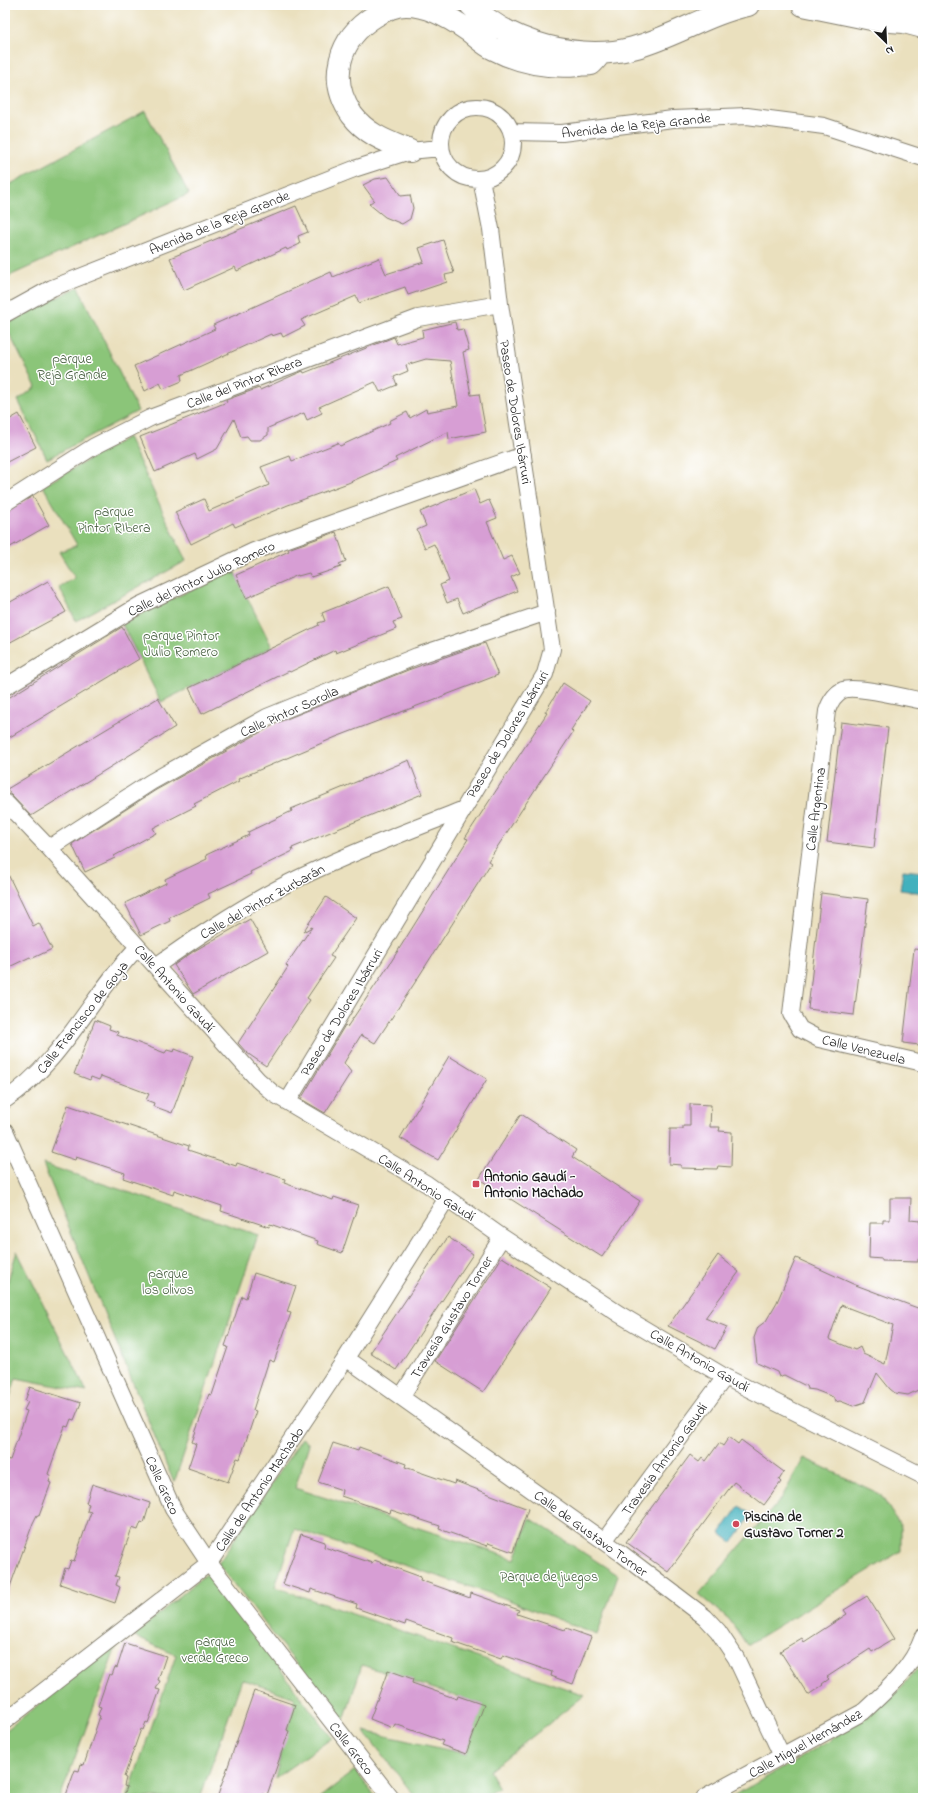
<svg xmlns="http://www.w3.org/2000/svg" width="928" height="1803" viewBox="0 0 928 1803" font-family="'Indie Flower',sans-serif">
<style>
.green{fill:#8bc579;stroke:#54704a}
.water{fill:#42b1bd;stroke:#2f666c}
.building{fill:#d79ed4;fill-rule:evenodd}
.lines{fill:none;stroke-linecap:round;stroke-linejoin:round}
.street-casing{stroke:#837e6d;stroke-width:18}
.secondary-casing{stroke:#837e6d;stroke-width:24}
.street{stroke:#fff;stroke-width:16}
.secondary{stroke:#fff;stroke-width:22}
.poi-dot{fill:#d1495b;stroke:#fff;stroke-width:1.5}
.labels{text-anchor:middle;stroke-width:3;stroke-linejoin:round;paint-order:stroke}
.street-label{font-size:14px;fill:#1c1c1c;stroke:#fff}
.park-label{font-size:14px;fill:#486041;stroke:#fff}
.poi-label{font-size:14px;font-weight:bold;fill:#1c1c1c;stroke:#fff;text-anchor:start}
</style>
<rect width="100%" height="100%" fill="#fff"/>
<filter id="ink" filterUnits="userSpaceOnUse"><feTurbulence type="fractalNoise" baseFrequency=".025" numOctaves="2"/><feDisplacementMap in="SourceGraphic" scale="8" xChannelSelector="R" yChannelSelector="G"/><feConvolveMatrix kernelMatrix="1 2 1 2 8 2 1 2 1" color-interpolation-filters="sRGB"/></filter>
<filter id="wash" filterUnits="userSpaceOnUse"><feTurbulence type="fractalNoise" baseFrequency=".012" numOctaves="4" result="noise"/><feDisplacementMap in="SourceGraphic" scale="16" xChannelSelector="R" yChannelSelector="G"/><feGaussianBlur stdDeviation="0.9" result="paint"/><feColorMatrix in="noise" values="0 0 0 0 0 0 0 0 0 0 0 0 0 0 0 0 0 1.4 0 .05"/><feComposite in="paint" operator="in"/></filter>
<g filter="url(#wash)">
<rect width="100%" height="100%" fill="#eae0be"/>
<path class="green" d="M145 111 189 194 5 278V187Z
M78 287 138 411 47 459 18 400 36 387 5 325Z
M128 437 186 561 76 621 59 587 75 578 59 552 77 545 43 486Z
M233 569 272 647 161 702 122 624Z
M43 1164 258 1235 174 1483Z
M17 1251 87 1392 16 1378 5 1412V1290Z
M302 1438 309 1444 295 1488 515 1559 530 1518 618 1575 597 1635 501 1597 294 1529 275 1587 585 1695 489 1771 499 1788 483 1798H416L364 1731 466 1754 483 1705 362 1665 343 1723 218 1564Z
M804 1458 880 1494 901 1527V1551L747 1645 729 1619 699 1594 781 1499Z
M207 1573 332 1738 275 1778 295 1698 242 1679 200 1798H127L176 1655 133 1636Z
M118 1642 60 1798H5V1731Z
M923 1661V1798H729C762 1780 794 1762 826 1742 866 1718 895 1700 923 1661Z
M355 1770 376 1798H319Z"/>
<path class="water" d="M903 870 923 872V893L900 890Z
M739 1506 752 1515 732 1542 720 1533Z"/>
<g id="blocks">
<path class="building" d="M388 177 401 196 410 195 413 208 410 219 402 224 385 217 369 204 374 200 363 185 375 179Z
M296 206 308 232 298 236 300 244 287 250 286 248 237 271 235 267 184 290 170 258Z
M443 240 454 273 445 275 447 282 408 295 405 287 359 303 356 296 301 320 305 326 283 337 281 333 272 336 271 334 181 375 182 381 163 389 160 383 145 391 134 366 215 329 213 325 331 272 333 277 379 258 386 274 424 262 419 248Z
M455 322 457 330 463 329 469 350 463 352 471 395 479 394 486 432 449 439 448 432 395 458 397 461 348 483 288 505 235 527 233 523 191 544 175 512 204 499 209 511 269 485 261 467 290 456 292 461 338 443 340 446 390 423 389 421 407 412 410 418 426 409 427 412 458 406 450 361 426 359 406 365 408 371 394 377 397 385 380 392 375 382 319 407 322 413 307 420 304 413 268 428V435L260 440H250L247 436 241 437 234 419 217 449 197 459 195 454 155 472 140 437 227 402 226 400 259 388 260 390 296 374 303 371 304 373 394 337 397 344 423 337 422 330Z
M19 414 36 447 5 463V422Z
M474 489 480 504 489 500 497 518 487 522 503 560 512 556 520 573 511 577 517 591 463 613 457 599 447 603 440 585 449 581 439 555 434 544 425 548 417 530 426 526 420 512Z
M33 496 49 525 5 550V512Z
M336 532 346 561 339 564 341 567 311 577 309 573 298 576V575L246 598 236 575 289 551 288 549Z
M48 581 66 612 5 645V605Z
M389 586 402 619 393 622 396 629 336 653 335 650 290 672 289 671 202 714 189 688 319 625 318 623 325 621 322 613Z
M122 627 139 659 5 740V700Z
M485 643 498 675 336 737 238 779 239 781 194 804 196 806 153 828 156 833 114 856 115 858 85 872 72 844 156 790 279 722 408 670Z
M563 683 590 701 571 730 573 732 488 861 491 863 414 984 375 1043 361 1035 344 1063 351 1072 325 1113 301 1099 345 1025 347 1027 389 965 468 839 465 838 547 713 545 712Z
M158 698 175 727 31 816 11 795 7 789Z
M841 722 888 728 874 848 827 842Z
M409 760 422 794 292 848 293 851 250 872 251 874 208 894 210 898 169 918 170 921 141 935 125 903 166 883 165 879 207 859 206 855 249 835 248 832 292 811 291 809Z
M5 868 33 926 39 923 52 949 31 959 30 957 5 969Z
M821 893 868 899 854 1015 808 1009Z
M326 897 356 918 330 956 334 958 307 998 310 1000 266 1066 247 1053 238 1043 288 967 286 965 312 927 303 932Z
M250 919 268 951 193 994 174 965 194 951Z
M914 949 923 950V1029H921L919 1045 903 1043Z
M95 1020 110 1026 109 1029 118 1032 117 1035 165 1053 167 1050 174 1052 175 1049 193 1056 172 1113 153 1106 154 1103 146 1100 149 1094 101 1076 99 1080 91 1077 90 1080 74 1074Z
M449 1056 487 1079 438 1160 400 1138Z
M690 1104 711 1105 710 1127H720L719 1131 732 1132 731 1167 718 1166 717 1169 681 1168V1165L669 1164 670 1129H683V1126H690Z
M68 1105 189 1146 188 1150 236 1166 237 1163 285 1179 284 1183 333 1200 334 1197 358 1205 342 1253 317 1244 318 1241 270 1224 269 1227 221 1211 222 1206 174 1190 173 1195 123 1178 125 1173 76 1157 75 1160 51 1152Z
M521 1114 576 1150 572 1157 640 1201 602 1257 479 1179Z
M890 1198H911L910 1220 920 1221V1224H923V1259H918V1262L882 1261V1259L869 1258 870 1223H883V1220H890Z
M448 1237 473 1254 396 1370 370 1353Z
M718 1255 739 1272 705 1318 727 1327 715 1349 668 1326Z
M502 1257 551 1288 483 1392 435 1361Z
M796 1258 853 1284 923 1310 922 1388 908 1395 895 1393 890 1389 877 1373 865 1402 853 1406 840 1401 835 1402 833 1397 815 1390 807 1389 806 1386 784 1375 779 1377 777 1372 757 1363 754 1338 758 1327 766 1321 777 1302ZM841 1305 893 1325 885 1364 863 1354 860 1347 855 1350 829 1339Z
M254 1273 296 1286 287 1312 291 1313 274 1362 269 1360 253 1410 256 1411 240 1459 237 1458 228 1482 188 1468 196 1444 192 1442 209 1394 212 1395 228 1347 225 1346 242 1296 246 1298Z
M30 1387 81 1403 74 1420 71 1419 68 1427 65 1426 48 1474 51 1476 49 1482 51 1483 39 1516 37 1515 33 1523 7 1595 5 1594V1459L10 1460 27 1411 24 1410 28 1402 25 1401Z
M729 1437 738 1444 741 1440 784 1472 779 1480 781 1482 764 1505 734 1482 668 1572 626 1542 690 1455 699 1462 702 1458 706 1461 719 1443 723 1446Z
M333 1443 358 1451 359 1447 406 1464 405 1467 454 1484 455 1481 528 1509 513 1552 488 1543 487 1546 439 1529 440 1526 391 1510 390 1513 341 1496 342 1490 318 1482Z
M92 1484 150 1503 144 1523 141 1522 138 1530 132 1528 115 1576 119 1577 116 1585 120 1587 115 1603 60 1584 65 1568 68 1569 71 1560 74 1561 91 1512 87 1511 89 1504 86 1503Z
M301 1534 325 1542 324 1547 372 1563 374 1560 421 1577 420 1580 470 1598 471 1593 519 1610 517 1614 565 1630 566 1628 591 1637 573 1684 551 1676 552 1672 503 1655 501 1659 452 1642 453 1638 406 1621 405 1625 356 1608 357 1604 311 1589 310 1593 283 1584Z
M867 1596 894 1639 872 1652 870 1649 827 1677 829 1679 822 1684 823 1685 808 1695 780 1651 802 1638 804 1642 847 1614 844 1610Z
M125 1643 166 1656 158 1680 160 1681 156 1689 160 1690 148 1723 146 1722 143 1730 141 1729 124 1777 126 1778 124 1786 127 1787 123 1798H65L75 1770 79 1771 81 1764 84 1765 100 1716 98 1715 101 1707 98 1706 109 1674 112 1675 115 1667 117 1668Z
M388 1670 413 1679 412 1683 457 1699 458 1696 484 1705 466 1754 441 1745 443 1741 395 1724 393 1728 370 1719Z
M254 1691 295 1705 287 1730 289 1731 267 1795 263 1794 261 1798H217Z"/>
</g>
</g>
<g filter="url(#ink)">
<use href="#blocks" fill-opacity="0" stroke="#837e6d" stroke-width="1"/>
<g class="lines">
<defs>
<path id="street" d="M441 143a36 36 0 1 1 72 0a36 36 0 1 1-72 0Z
M512 132 562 133 673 119 747 116 824 126 923 158
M5 314 52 288 354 169 410 151 440 148
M5 503 93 447 150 418 418 318 500 304
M5 687 138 606 254 551 523 455
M923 701C908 698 855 685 843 690 834 694 830 702 827 711L791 1014 800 1029 819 1039 923 1063
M5 802 49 848 258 1080 274 1094 427 1184 502 1237 619 1314 725 1377 923 1476
M49 848 151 782 267 717 417 656 547 612
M156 966C202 933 250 901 301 877 353 852 408 831 462 810
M5 1100C63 1062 91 995 138 947
M288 1101 545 674 552 649 500 304 491 229 481 179
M5 1131 173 1509 209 1563 391 1798
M346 1358 622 1554 705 1617 718 1631 736 1658 782 1756
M401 1397 502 1237
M604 1541 725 1377
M5 1721 209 1563 346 1358 447 1198
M704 1798 863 1712C887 1690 912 1668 923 1637"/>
<path id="secondary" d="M471 5C509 44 581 62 633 48 672 38 709 13 748 5
M803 5 876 20 904 22 923 27
M883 18 901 14 920 5
M410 151C388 142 367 135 352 115 327 79 339 38 375 16 383 11 396 5 406 5 428 5 452 19 469 31 477 37 485 45 494 49 521 63 548 68 579 65 582 64 588 65 591 64 594 62 598 56 601 53"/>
</defs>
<use href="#street" class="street-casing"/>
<use href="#secondary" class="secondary-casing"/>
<use href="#street" class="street"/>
<use href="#secondary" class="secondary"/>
</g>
</g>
<g class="poi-dot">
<rect x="472" y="1180" width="8" height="8" rx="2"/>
<circle cx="736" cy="1524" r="4"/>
</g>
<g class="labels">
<g class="street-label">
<text transform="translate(636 125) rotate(-6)" y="5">Avenida de la Reja Grande</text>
<text transform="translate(219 222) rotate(-22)" y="5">Avenida de la Reja Grande</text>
<text transform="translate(244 382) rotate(-21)" y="5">Calle del Pintor Ribera</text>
<text transform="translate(516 412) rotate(81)" y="5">Paseo de Dolores Ibárruri</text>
<text transform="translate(201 578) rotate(-25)" y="5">Calle del Pintor Julio Romero</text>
<text transform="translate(289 711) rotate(-24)" y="5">Calle Pintor Sorolla</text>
<text transform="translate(507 734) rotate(-59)" y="5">Paseo de Dolores Ibárruri</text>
<text transform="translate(815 809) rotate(-83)" y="5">Calle Argentina</text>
<text transform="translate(262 901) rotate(-29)" y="5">Calle del Pintor Zurbarán</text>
<text transform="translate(175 988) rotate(48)" y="5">Calle Antonio Gaudí</text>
<text transform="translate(341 1012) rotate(-59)" y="5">Paseo de Dolores Ibárruri</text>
<text transform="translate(82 1017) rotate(-52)" y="5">Calle Francisco de Goya</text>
<text transform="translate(864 1049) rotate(14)" y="5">Calle Venezuela</text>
<text transform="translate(427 1187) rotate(33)" y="5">Calle Antonio Gaudí</text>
<text transform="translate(451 1317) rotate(-58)" y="5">Travesía Gustavo Torner</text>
<text transform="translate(700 1360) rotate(30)" y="5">Calle Antonio Gaudí</text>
<text transform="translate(664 1459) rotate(-54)" y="5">Travesía Antonio Gaudí</text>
<text transform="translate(163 1485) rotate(65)" y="5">Calle Greco</text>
<text transform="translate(259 1489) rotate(-56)" y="5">Calle de Antonio Machado</text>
<text transform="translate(591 1533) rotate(36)" y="5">Calle de Gustavo Torner</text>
<text transform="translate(805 1743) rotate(-29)" y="5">Calle Miguel Hernández</text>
<text transform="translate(352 1748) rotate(52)" y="5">Calle Greco</text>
</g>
<g class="park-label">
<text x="72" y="363">parque<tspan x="72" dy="16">Reja Grande</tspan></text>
<text x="114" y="516">parque<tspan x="114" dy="16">Pintor RIbera</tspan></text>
<text x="181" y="640">parque Pintor<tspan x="181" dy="16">Julio Romero</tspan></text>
<text x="168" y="1278">parque<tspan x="168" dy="16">los olivos</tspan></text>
<text x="549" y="1581">Parque de juegos</text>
<text x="215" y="1646">parque<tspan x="215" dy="16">verde Greco</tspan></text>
</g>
<g class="poi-label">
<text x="484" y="1181">Antonio Gaudí -<tspan x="484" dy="16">Antonio Machado</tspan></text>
<text x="744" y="1521">Piscina de<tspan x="744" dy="16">Gustavo Torner 2</tspan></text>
</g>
</g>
<rect width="928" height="1803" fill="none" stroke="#fff" stroke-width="20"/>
<g transform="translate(886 42) rotate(156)" stroke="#ffffff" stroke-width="3" paint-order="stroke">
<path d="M0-3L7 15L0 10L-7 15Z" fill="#1c1c1c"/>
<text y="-6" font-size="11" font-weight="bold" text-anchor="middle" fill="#1c1c1c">N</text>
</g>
</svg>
